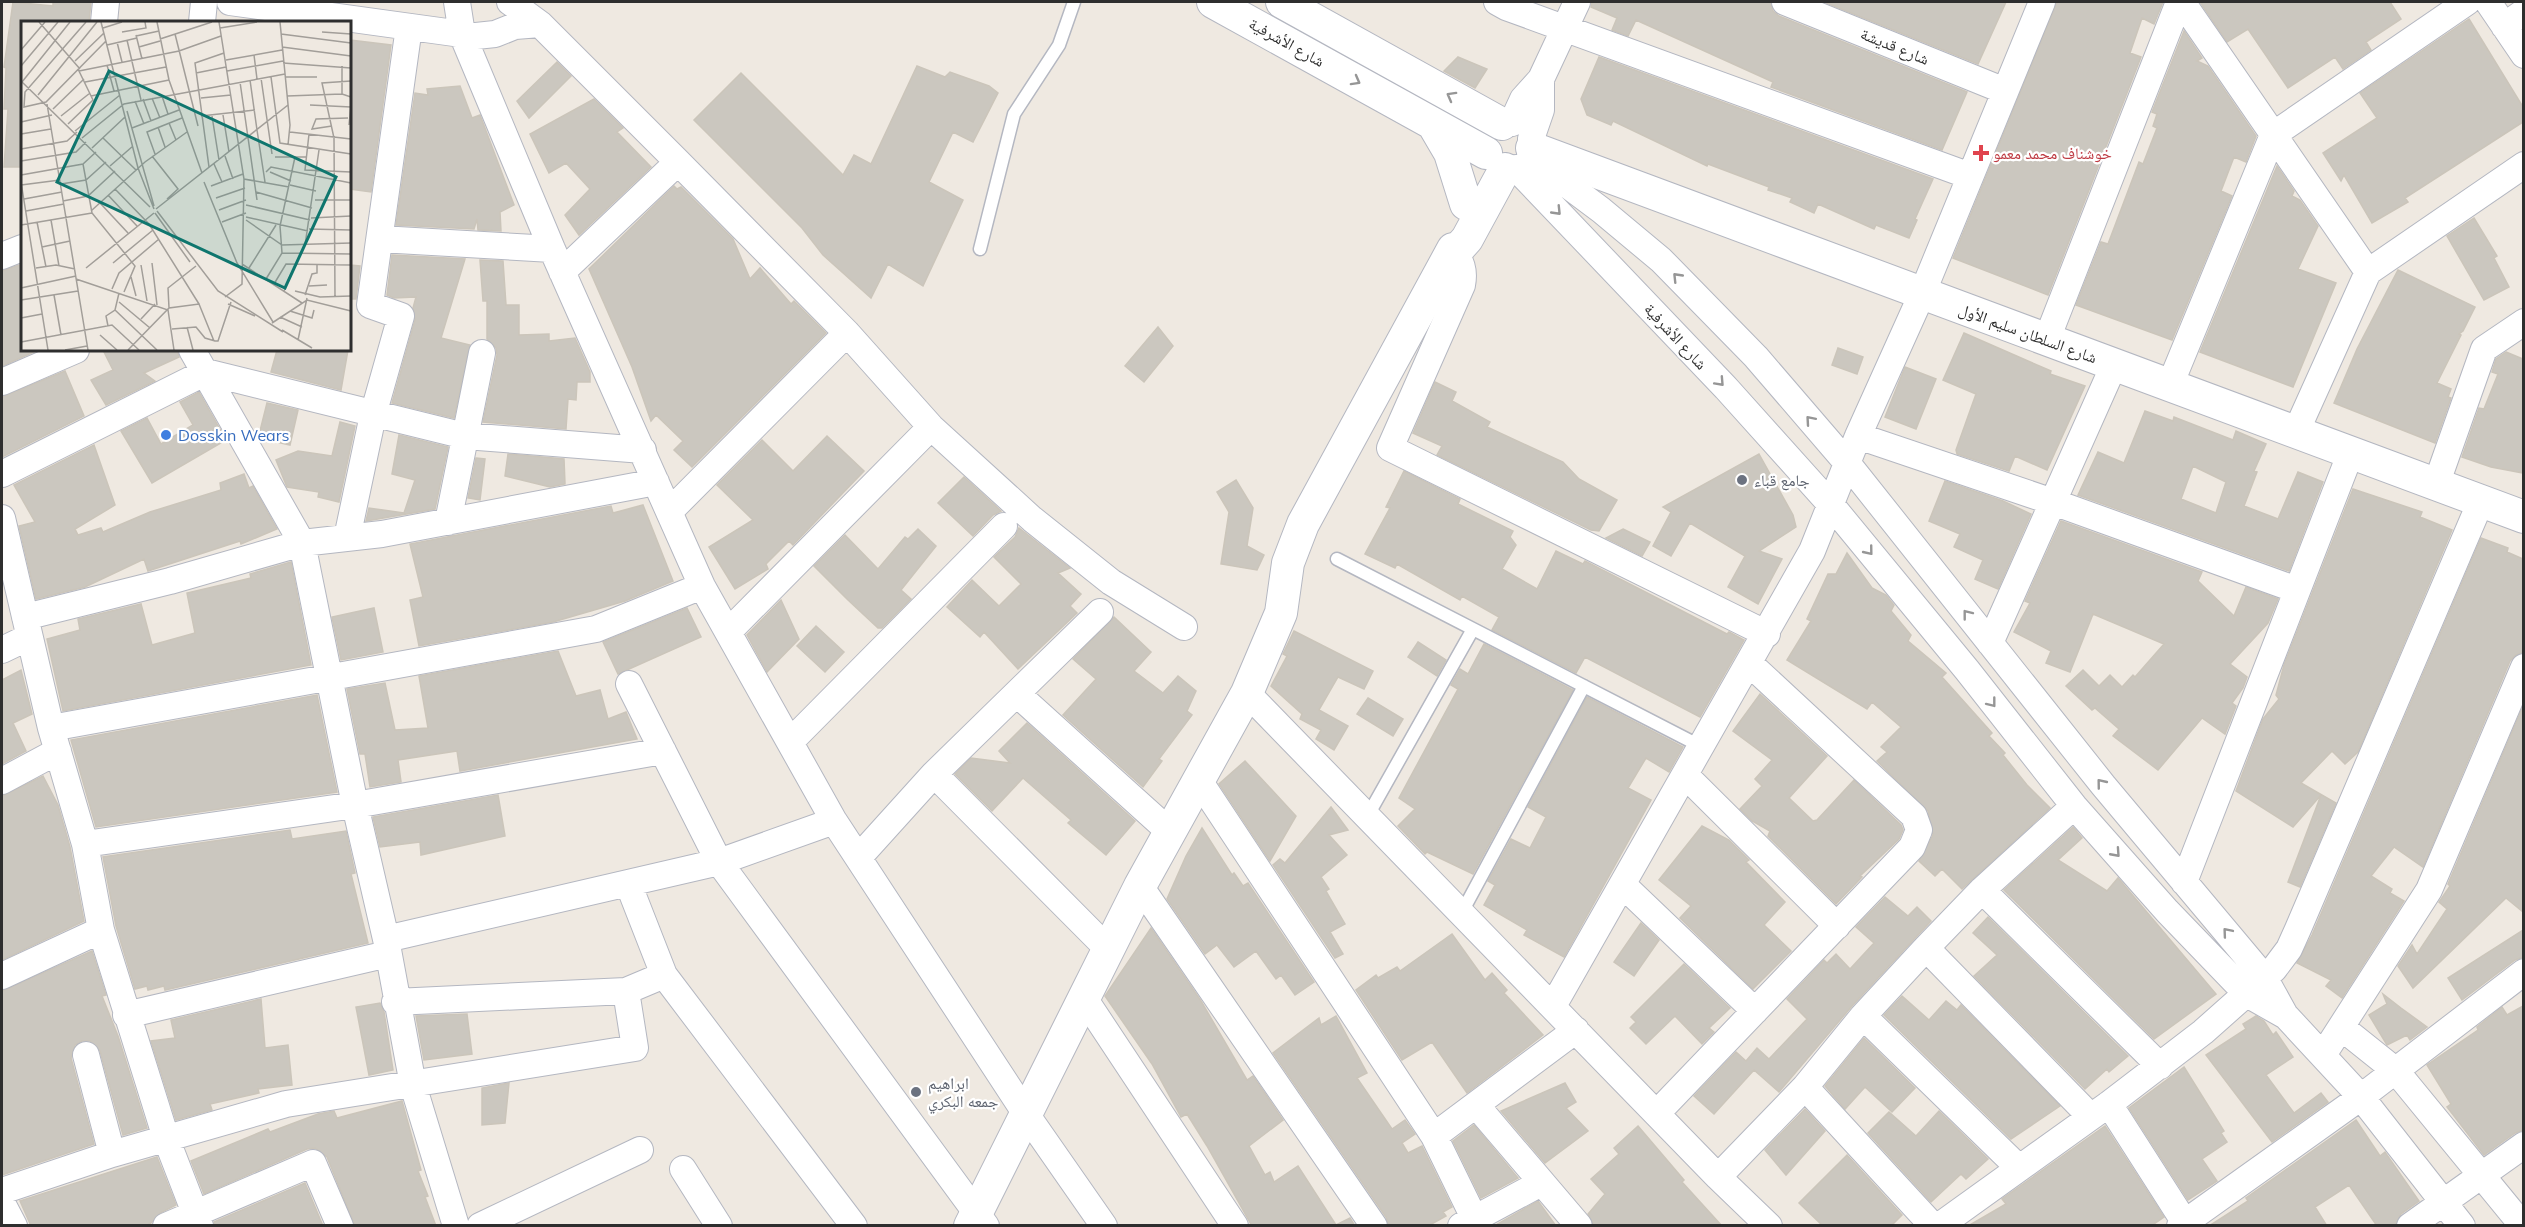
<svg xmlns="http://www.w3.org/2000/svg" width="2525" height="1227" viewBox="0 0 2525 1227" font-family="Mulish,'Noto Naskh Arabic',sans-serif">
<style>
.building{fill:#cbc7bf;stroke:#cbc5ba;stroke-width:1.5;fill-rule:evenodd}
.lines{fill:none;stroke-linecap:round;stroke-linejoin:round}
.service-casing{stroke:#b4b7c1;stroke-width:15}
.minor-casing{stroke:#b4b7c1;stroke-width:28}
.tertiary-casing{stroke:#b4b7c1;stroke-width:34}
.service{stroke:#fff;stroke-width:12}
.minor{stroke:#fff;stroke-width:26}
.tertiary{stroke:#fff;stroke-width:32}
.oneway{stroke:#969696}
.health-dot{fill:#e0444e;stroke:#fff;stroke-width:2}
.shop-dot{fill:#3f7fe0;stroke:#fff;stroke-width:2}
.worship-dot{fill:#6b7280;stroke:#fff;stroke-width:2}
.labels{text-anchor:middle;stroke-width:4.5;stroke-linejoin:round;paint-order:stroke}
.street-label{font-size:16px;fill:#2e2e2e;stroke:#fff}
.health-label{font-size:16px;fill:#be3a42;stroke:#fff;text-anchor:start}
.shop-label{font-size:16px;fill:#366cbe;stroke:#fff;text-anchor:start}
.worship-label{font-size:16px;fill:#5b616d;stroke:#fff;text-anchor:start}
.inset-road{fill:none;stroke:#a29e99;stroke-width:1.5}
.view{fill:#0f766e;fill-opacity:0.15;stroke:#0f766e;stroke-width:3}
.inset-edge{fill:none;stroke:#2e2e2e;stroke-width:3}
</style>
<rect width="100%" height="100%" fill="#efe9e1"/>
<path class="building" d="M13 2 53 6V2H91L89 22H22V167H4L8 109H4L6 68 4 67Z
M1592 2H1770L1773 11 1779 16 1967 92 1942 150 1771 87 1773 82 1636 20 1628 36 1612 30 1617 18 1591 7Z
M1824 2H2006L1978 64Z
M2057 2H2163L2154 24 2142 18 2130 53 2141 57 2048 295 1953 258Z
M2200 2H2390L2401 19 2366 42 2371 50 2343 69 2335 57 2288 88 2248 29 2227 42Z
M2469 19 2523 107V122L2405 198 2408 202 2372 223 2344 175 2341 181 2323 153 2377 118 2360 93Z
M2184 31 2202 58 2197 61 2208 66 2256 136 2246 162 2234 157 2221 191 2232 196 2172 340 2076 305 2101 242 2108 244 2139 162 2143 164 2157 128 2153 126 2157 114 2152 112Z
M350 40 391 45 371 192 350 189Z
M1458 57 1487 69 1475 88 1444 71Z
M1599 57 1933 179 1915 219 1917 220 1909 238 1876 225 1874 229 1818 204 1814 213 1790 202 1792 198 1768 190 1769 187 1708 164 1707 166 1613 121 1611 125 1587 115 1581 99Z
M557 62 571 76 529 118 517 101Z
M917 66 945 77 950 72 989 86 998 93 973 142 953 132 929 182 963 200 923 286 888 264 871 298 823 255 802 228 694 120 741 73 843 175 854 155 871 164Z
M460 86 472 118 480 115 514 205 500 212 501 231 478 230 477 219 474 229 396 225 415 93 428 95 427 89Z
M594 99 623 128 617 132 651 167 579 235 565 215 590 189 566 163 549 173 530 134Z
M2277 166 2294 191 2292 196 2300 200 2318 226 2298 269 2336 283 2293 387 2200 352Z
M674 186 677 189 681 187 733 239 750 279 760 268 791 304 794 301 826 333 692 467 674 450 683 441 656 415 651 421 632 367 589 269Z
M2474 218 2497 256 2494 258 2509 287 2484 300 2447 236Z
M392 255 465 259 441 338 470 345 454 418 392 403 415 320 413 308 416 297 394 298 387 295Z
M480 260 503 261 506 305H519V335L549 334V341L575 338 590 372V382H577L576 400 568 399 566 429 483 422 497 355 496 348 487 339V301H483Z
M22 264V350L36 351 2 366V271Z
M350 265 360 266 356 299H350Z
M2398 270 2475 307 2463 331 2459 334 2461 335 2437 383 2451 389 2448 397 2451 398 2435 443 2334 403 2357 349Z
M1158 327 1173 346 1144 382 1125 366Z
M1964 333 2051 371 2050 374 2085 386 2047 470 2015 456 2009 471 1957 454 1956 450 1976 394 1943 380Z
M1838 348 1863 357 1857 374 1832 365Z
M103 350H177L179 357 144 373 155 381 106 405 91 380 113 370Z
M277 350H348L341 390 271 372Z
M2506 352 2523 359V473L2491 467 2462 457 2479 408 2484 409 2498 374 2492 372 2496 359Z
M1905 367 1936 379 1916 429 1885 417Z
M65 371 84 416 2 457V397Z
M1435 382 1456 392 1452 401 1490 422 1487 427 1563 462 1579 479 1617 500 1599 531 1591 530 1437 455 1442 446 1413 433Z
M199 392 226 440 152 483 121 431 147 418 161 444 193 425 180 402Z
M267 403 298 410 290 445 264 439 260 431Z
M2145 411 2173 421 2174 417 2233 440 2236 431 2266 444 2254 471 2257 472 2244 506 2278 519 2298 472 2323 482 2289 571 2078 495 2098 452 2124 463ZM2193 466 2226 482 2216 513 2181 499Z
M340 422 355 426 339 502 318 497 319 492 287 487 276 460 298 451 332 456Z
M399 435 448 447 435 509 366 521 369 508 404 513 415 480 392 474Z
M827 436 864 471 793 545 789 541 766 564 768 569 735 589 709 547 753 520 717 485 762 440 793 471Z
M94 445 115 505 75 529 78 535 101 528 103 532 150 512 221 490 220 483 244 474 249 488 253 486 277 529 241 544 240 541 148 571 144 559 85 587 36 599 19 526 35 522 14 485Z
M508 454 564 459 565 484 550 487 505 476Z
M1759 454 1793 515 1796 527 1759 551 1782 559 1758 604 1728 587 1745 556 1690 523 1671 556 1653 546 1671 512 1663 507Z
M476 458 485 459 480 500 468 498Z
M1404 471 1460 499 1458 504 1513 531 1510 537 1516 545 1502 569 1537 589 1556 551 1583 564 1585 561 1727 634 1729 632 1744 640 1700 717 1585 657 1576 673 1492 630 1499 617 1462 596 1460 600 1397 564 1395 568 1365 554 1390 508 1386 507Z
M964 477 1001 511 993 515 973 536 938 503Z
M1236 480 1253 508 1247 546 1264 555 1257 570 1221 564 1229 512 1217 492Z
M1945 481 2003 501 2031 514 1998 589 1975 579 1983 560 1954 547 1960 534 1929 521Z
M2353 489 2422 512 2420 517 2452 530 2358 752 2345 764 2332 751 2301 783 2336 803 2300 887 2288 882 2321 795 2293 827 2236 791 2263 719 2279 699 2276 695 2284 665Z
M643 505 673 581 625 601 553 622 419 646 410 600 423 597 410 544 611 506 613 513Z
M2061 521 2202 572 2198 581 2234 616 2246 587 2278 599 2268 623 2230 664 2247 677 2243 688 2232 703 2236 706 2225 734 2202 718 2158 770 2113 736 2119 729 2095 708 2092 710 2066 686 2083 670 2099 686 2110 675 2122 687 2133 675 2135 677 2164 644 2093 614 2070 672 2046 663 2051 651 2014 632 2030 603 2025 601Z
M1019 528 1070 568 1058 573 1081 594 1070 606 1077 613 1018 669 984 632 980 637 947 607 972 580 999 606 1021 584 994 557 1015 537Z
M918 529 936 546 901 590 911 599 882 628H878L848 600 814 566 845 535 878 569 905 537 908 539Z
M1623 529 1650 542 1642 556 1606 538Z
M2481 538 2508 548 2507 552 2523 559V652L2516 655 2510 661 2423 867 2394 847 2371 876 2392 889 2390 893 2404 901 2342 998 2326 986 2331 980 2297 963 2312 935Z
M1847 553 1872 588 1886 595 1894 605 1891 611 1911 635 1908 641 1946 673 1942 677 1992 733 1989 736 2005 753 2003 755 2027 785 2050 808 1962 889 1942 869 1935 876 1919 861 1933 835 1928 811 1877 761 1887 752 1881 747 1901 727 1872 702 1867 709 1787 660 1811 621 1807 619 1828 574H1836Z
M291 562 311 665 63 711 47 639 80 630 78 619 141 604 152 645 195 633 187 593 251 578 250 574Z
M781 600 799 639 767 672 747 635Z
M374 608 383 652 341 660 332 617Z
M687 608 701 637 618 674 603 642Z
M1114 617 1151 652 1134 671 1163 693 1178 676 1196 691 1187 711 1192 715 1159 759 1162 761 1143 787 1063 715 1096 679 1073 659Z
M816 626 844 652 825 672 797 646Z
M1294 631 1373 671 1364 689 1338 677 1319 710 1348 726 1334 750 1316 739 1321 730 1300 719 1302 714 1271 686 1287 656 1283 654Z
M1418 642 1446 660 1437 676 1408 657Z
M1484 644 1573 690 1473 874 1427 852 1425 854 1398 826 1415 809 1399 798 1458 689 1451 685 1460 669 1468 674Z
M558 651 576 696 600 690 608 719 626 712 637 739 460 771 457 751 398 760 401 782 370 787 365 754H360L347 689 385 683 395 730 428 728 419 676Z
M21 670 32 714 13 723 26 751 2 764V680Z
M1760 694 1827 756 1789 798 1813 821 1817 820 1854 780 1901 825 1903 830 1899 839 1860 876 1862 877 1836 904 1768 836 1770 831 1752 821 1740 809 1762 786 1755 779 1772 760 1733 731Z
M317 695 337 792 96 827 71 740Z
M1587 697 1683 747 1669 772 1646 758 1628 788 1651 800 1564 957 1524 935 1527 930 1484 905 1495 885 1488 881 1511 839 1530 848 1546 817 1528 807Z
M1368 698 1403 719 1393 736 1357 714Z
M2523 706V912L2506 898 2413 988 2398 966 2412 945 2417 954 2447 909 2439 902 2450 886 2448 884Z
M1027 723 1135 821 1106 855 1068 823 1071 820 1023 778 992 811 955 774 971 758 1010 763 999 751Z
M1245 761 1296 816 1270 861 1219 784Z
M43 776 58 805 70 847 84 921 2 960V796Z
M498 795 505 836 421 855 420 842 380 847 373 817Z
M1331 807 1348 830 1329 835 1347 855 1321 877 1329 889 1326 891 1345 924 1330 932 1343 954 1335 958 1273 865 1280 859 1285 863Z
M1702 826 1729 840 1749 860 1746 862 1785 902 1764 925 1791 951 1753 989 1680 918 1691 906 1659 880Z
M2073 827 2082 838 2058 860 2107 891 2118 878 2216 994 2154 1039 2004 890Z
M1202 828 1232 875 1234 873 1243 886 1248 883 1314 982 1295 995 1281 975 1276 979 1256 951 1234 967 1217 945 1205 954 1167 899 1186 856Z
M290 830 292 839 346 831 355 873 351 874 368 943 165 990 164 986 148 990 147 986 135 989 116 926 103 857Z
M1885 897 1908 916 1917 907 1931 921 1852 1006 1779 1092 1754 1070 1714 1114 1694 1096 1736 1052 1746 1061 1757 1048 1769 1059 1807 1019 1787 999 1824 960 1827 963 1836 954 1850 969 1874 943 1856 927Z
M1988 917 2128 1056 2109 1072 2107 1069 2085 1089 1974 976 1997 955 1973 933Z
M1641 923 1659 940 1634 976 1614 962Z
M1151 928 1201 1001 1247 1080 1253 1076 1283 1120 1249 1146 1265 1175 1270 1172 1274 1182 1298 1166 1336 1225 1350 1218 1355 1226H1252L1207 1146 1187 1114 1181 1117 1152 1064 1105 996Z
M2523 930V957L2515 960 2462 1000 2448 978Z
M1452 934 1485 980 1492 973 1507 990 1504 993 1543 1035 1467 1093 1432 1042 1402 1060 1356 990 1376 975 1378 978 1397 967 1400 971Z
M92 951 106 995 102 996 118 1036 147 1128 123 1135 100 1051 90 1041H82L75 1045 71 1058 94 1144 2 1175V991Z
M1684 964 1730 1008 1709 1028 1714 1032 1702 1044 1675 1016 1646 1044 1630 1028 1636 1022 1631 1017Z
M2383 994 2401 1008 2427 1027 2410 1040 2407 1035 2387 1045 2369 1015 2387 1004Z
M1902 996 1929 1020 1946 1001 1957 1010 1961 1005 2060 1106 2011 1139 1884 1015Z
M261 999 265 1048 288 1045 292 1085 258 1089 259 1093 210 1104 212 1110 176 1120 151 1041 175 1038 171 1020Z
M380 1003 384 1012 393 1070 369 1075 356 1007Z
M2523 1006V1130L2515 1133 2484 1155 2447 1107 2451 1104 2427 1065 2478 1030 2477 1027 2502 1007 2507 1015Z
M467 1014 472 1054 424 1060 416 1016Z
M1336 1016 1367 1073 1357 1078 1392 1129 1405 1120 1415 1134 1402 1143 1408 1153 1422 1146 1452 1207 1443 1212 1446 1216 1428 1226H1389L1386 1217 1273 1053 1319 1018 1321 1025Z
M2256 1016 2264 1021 2273 1035 2276 1032 2293 1057 2266 1075 2294 1113 2321 1093 2328 1102 2272 1142 2206 1055 2246 1029 2243 1024Z
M1864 1038 1915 1088 1892 1112 1865 1087 1845 1109 1825 1086Z
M2184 1067 2224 1131 2221 1133 2227 1142 2202 1159 2217 1181 2188 1200 2129 1108Z
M509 1083 505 1123 482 1125V1088Z
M1565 1083 1576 1102 1566 1108 1588 1131 1545 1163 1501 1111Z
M402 1101 421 1170 418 1171 428 1196 425 1197 436 1226H355L327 1157 315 1148 307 1149 204 1194 191 1161 268 1129 270 1132 318 1114 334 1111 337 1118Z
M1805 1109 1825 1131 1786 1175 1765 1150Z
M1939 1111 1988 1159 1966 1179 1961 1174 1931 1202 1868 1133 1889 1112 1916 1136Z
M2356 1120 2380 1156 2385 1152 2419 1201 2401 1214 2395 1226H2377L2349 1185 2315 1207 2327 1226H2209L2248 1201 2246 1198Z
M1474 1125 1518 1178 1481 1198 1453 1141Z
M1638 1126 1684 1180 1682 1182 1722 1226H1594L1588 1214 1605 1194 1591 1179 1619 1154 1614 1148Z
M2105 1126 2164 1217 2151 1226H1968L2006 1204 2002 1199Z
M1847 1155 1902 1215 1891 1226H1823L1799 1203Z
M157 1157 176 1205 160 1213 151 1223 146 1226H31L20 1201Z
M305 1183 323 1226H215L214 1222Z
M1538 1201 1556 1226H1494Z"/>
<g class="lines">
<defs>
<path id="service" d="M980 249 1014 114 1059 45 1074 2
M1337 559 1702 747
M1367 817 1473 629
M1461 914 1584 686"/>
<path id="minor" d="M230 2 476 36 495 34 515 26 540 24
M457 2 462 34 552 249 702 586 834 821
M510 2 540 24 678 162 847 333 931 427 1032 519 1111 582 1184 627
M1497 2 1506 7 1970 176
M1785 2 2005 91
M2182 2 2368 272
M2488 2 2524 55
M104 22 106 2
M202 22 204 2
M2504 26 2524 12
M1512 123 1523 99 1541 79 1577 2
M1531 139 1541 110V79
M1530 157 1601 210 1661 260 1756 357 1848 464 2103 785 2264 977 2285 1015 2361 1097 2462 1226
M1516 168 1726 388 1832 506 1967 670 2074 806 2167 911 2247 994 2284 1015
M380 239 552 249
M1453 249C1461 262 1465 270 1462 285L1390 448 1767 634
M2 256 22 248
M562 272 678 162
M2047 339 2179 2
M192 350 302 543 355 805 386 939 413 1085 456 1226
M2 382 76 350
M2170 385 2273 135 2467 2
M2296 432 2368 272 2524 165
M1858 436 2053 502 2297 590
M2 474 206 372 465 436 643 450
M2436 485 2484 349 2524 322
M669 512 847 333
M2 518 51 728 85 844 101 930 166 1138 200 1226
M448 522 482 353
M347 538 373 415 401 316 370 305 409 27
M25 617 170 581 302 543 382 534 656 482
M728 632 931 427
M1990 643 2114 365
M2 650 29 637
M629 684 719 862 986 1226
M1247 693 1718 1177 1769 1226
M1017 694 1170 832
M51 728 596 629 702 586
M790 742 1004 526
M934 774 1108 949
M1686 776 1837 926
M1198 779 1434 1136 1478 1226
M2 781 58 751
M85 844 355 805 663 751
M859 857 934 774 1100 612
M2184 882 2351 452
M628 883 664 975 854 1226
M1623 885 1755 1011
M1140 886 1374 1226
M1982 890 2160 1066
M386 939 719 862 834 821 1026 1114 1104 1226
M1926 948 2090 1116
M2 976 101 930
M1084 998 1235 1226
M395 1002 626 991
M1553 1006 1812 551 1858 436 1922 294 2042 2
M126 1015 388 954
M1863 1016 2019 1168
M2341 1027 2396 1071 2523 1226
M86 1055 112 1154
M2323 1055 2429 890 2524 667
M1805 1087 1933 1226
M2109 1104 2187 1226
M1476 1105 1579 1226
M1657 1113 1912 847 1919 830 1914 816 1750 664
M1434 1136 1576 1030
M683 1169 719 1226
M1718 1177 1805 1087 1863 1016 1926 948 1982 890 2074 806
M2 1191 112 1154 286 1104 635 1048 626 991 664 975
M2 1203 14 1226
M166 1226 313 1163 340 1226
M480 1226 640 1150
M1461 1226 1541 1183
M1939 1226 2109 1104 2203 1032 2274 969 2289 949 2298 929 2481 501
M2180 1226 2361 1097 2524 972
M2410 1226 2524 1145"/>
<path id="tertiary" d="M1213 2 1486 153
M1282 2 1502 124
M1433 124 1450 153 1466 204
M1532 148 2524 517
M970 1226 1140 886 1247 693 1281 613 1288 563 1303 524 1453 249 1459 248 1467 239 1505 169"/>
</defs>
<use href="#service" class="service-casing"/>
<use href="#minor" class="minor-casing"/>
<use href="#tertiary" class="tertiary-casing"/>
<use href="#service" class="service"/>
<use href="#minor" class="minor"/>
<use href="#tertiary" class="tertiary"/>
</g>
<defs><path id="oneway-chevron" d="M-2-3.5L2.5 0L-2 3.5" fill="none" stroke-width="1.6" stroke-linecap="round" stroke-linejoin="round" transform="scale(1.5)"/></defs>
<g class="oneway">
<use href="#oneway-chevron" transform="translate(1356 81) rotate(29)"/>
<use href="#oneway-chevron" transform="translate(1451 96) rotate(-151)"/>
<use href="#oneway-chevron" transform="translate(1557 211) rotate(46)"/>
<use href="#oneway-chevron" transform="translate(1677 277) rotate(-134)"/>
<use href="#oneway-chevron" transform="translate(1720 382) rotate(47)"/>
<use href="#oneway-chevron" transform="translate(1810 420) rotate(-131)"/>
<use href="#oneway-chevron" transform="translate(1869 551) rotate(51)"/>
<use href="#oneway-chevron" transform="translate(1967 614) rotate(-128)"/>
<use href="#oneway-chevron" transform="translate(1992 703) rotate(52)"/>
<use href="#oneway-chevron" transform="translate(2101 783) rotate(-129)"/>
<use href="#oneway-chevron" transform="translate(2116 853) rotate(48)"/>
<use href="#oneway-chevron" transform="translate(2227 932) rotate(-130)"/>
</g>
<path class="health-dot" d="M1978 144h6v6h6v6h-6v6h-6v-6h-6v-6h6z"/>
<circle class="shop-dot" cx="166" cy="435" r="6"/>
<g class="worship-dot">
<circle cx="1742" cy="480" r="6"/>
<circle cx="916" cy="1092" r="6"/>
</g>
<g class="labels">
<g class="street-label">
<text transform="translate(1287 42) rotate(29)" y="6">شارع الأشرفية</text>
<text transform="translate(1895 46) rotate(22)" y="6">شارع قديشة</text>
<text transform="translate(2028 333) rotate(20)" y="6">شارع السلطان سليم الأول</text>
<text transform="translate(1676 336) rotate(47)" y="6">شارع الأشرفية</text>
</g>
<g class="health-label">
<text x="1993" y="159">خوشناف محمد معمو</text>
</g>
<g class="shop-label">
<text x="178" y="441">Dosskin Wears</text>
</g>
<g class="worship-label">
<text x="1754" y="486">جامع قباء</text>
<text x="928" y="1089">ابراهيم<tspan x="928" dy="18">جمعه البكري</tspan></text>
</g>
</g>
<g transform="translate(21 21)">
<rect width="330" height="330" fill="#efe9e1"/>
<path class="inset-road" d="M18 1 59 48M65 1 4 71 3 86 25 81 85 20M80 1 117 147 133 188M136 1 148 59 181 152M198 1 223 158 268 166M259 1 269 104 267 124M82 7 101 1M199 7 236 1M101 11 125 7 124 1M301 11 330 13M154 13 177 105M260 13 330 22M115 14 121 38M115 15 138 10M139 18 191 1M106 19 120 79M96 21 101 41M86 24 116 17M118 26 139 20M261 26 330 35M0 29 24 1M233 34 236 58M205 39 261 29M54 40 83 12M262 42 330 47M86 44 93 70M0 45 37 1M321 45V73M58 50 158 30 200 15M206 50 262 40M175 52 205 46M250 56 259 122 330 133M264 56H296M240 57 251 133M229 59 236 109M0 60 129 186M1 61 49 1M64 61 145 46M219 61 236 179M17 74 76 1M70 75 148 59M141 75 147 93M266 75 321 73 330 76M131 77 139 97M180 77 210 74M122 78 130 100M114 80 123 103M26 83 67 329M289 84 330 86M32 88 63 58M106 90 133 185M202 94 208 131M40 95 69 72M180 95 234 89M191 95 198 139M0 101 31 94M148 102 155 119M47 103 72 79 57 48M328 104 330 84M311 105 291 108 295 98 327 97M137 106 144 126M111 107 158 89M236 109 244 161M54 110 99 74M269 111 330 118M0 113 30 108M288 113 284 149 330 151M61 117 103 83 264 53M82 117 115 149M71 127 104 96M0 128 46 120 56 111M134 133 126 111 161 97M131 135 157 168 146 178M204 135 212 158M254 136H285M0 140 55 131 65 121M62 143 71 192 114 245 103 271M193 143 201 161M89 145 112 125M188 146 174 42 203 32M245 151 250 146 330 162M249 151 270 160M0 154 62 143 75 131M0 161 27 329M183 161 216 242 252 301M40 163 65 159 85 141M0 164 39 159M269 164 295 170M190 165 222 153M94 168 128 203 178 283M235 171 291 187M87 174 116 205M195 177 224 167M3 178 41 171M294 179H330M42 180 67 175 94 150M79 182 107 212M225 184 289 199M135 188 267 84M198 189 225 179M5 190 43 183M70 190 124 141 166 111M136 190 197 270 262 311M134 192 169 241M225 196 287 210M290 197 330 195M30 199 38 245M225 199 261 224 330 222M16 201 25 246M201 201 225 192M0 204 71 192M288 208 330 209M284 224 298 129M21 226 49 220M261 232 330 233M92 242 132 209M131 242 136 284M221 243 281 282M120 244 126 280M15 247 35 244 54 248M65 247 133 192M228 247 255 204M110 256 115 275M55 258 147 289 153 329M245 258 261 232 259 205 274 136M253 263 265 243 330 244M288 265 306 264M0 267 55 255M91 268 98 252 138 218M263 270 270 253M274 270 299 276 330 275M33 274 40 314M284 274 291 253 296 252V243M204 276 221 263 223 158M314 276 313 117 301 62 330 60M0 279 57 270M98 281 129 307M207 283 234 295M148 287 147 267 175 245M94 289 136 329M269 290 291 297 293 289M259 296 281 306M0 297 21 293M120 298 134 283M251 302 286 279 330 290M87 305 85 295 94 289 98 272M166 306 172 329M151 308 175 306 184 317 194 320M261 309 291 327M79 314 96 329M277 319 286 277M0 321 91 304 118 329M44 329 66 325M107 329 148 287 178 283 193 320H197L210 281"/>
<path class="view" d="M88 50 315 156 264 267 36 161Z"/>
<rect width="330" height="330" class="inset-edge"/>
</g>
<rect width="2525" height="1227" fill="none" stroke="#2e2e2e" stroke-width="6"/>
</svg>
